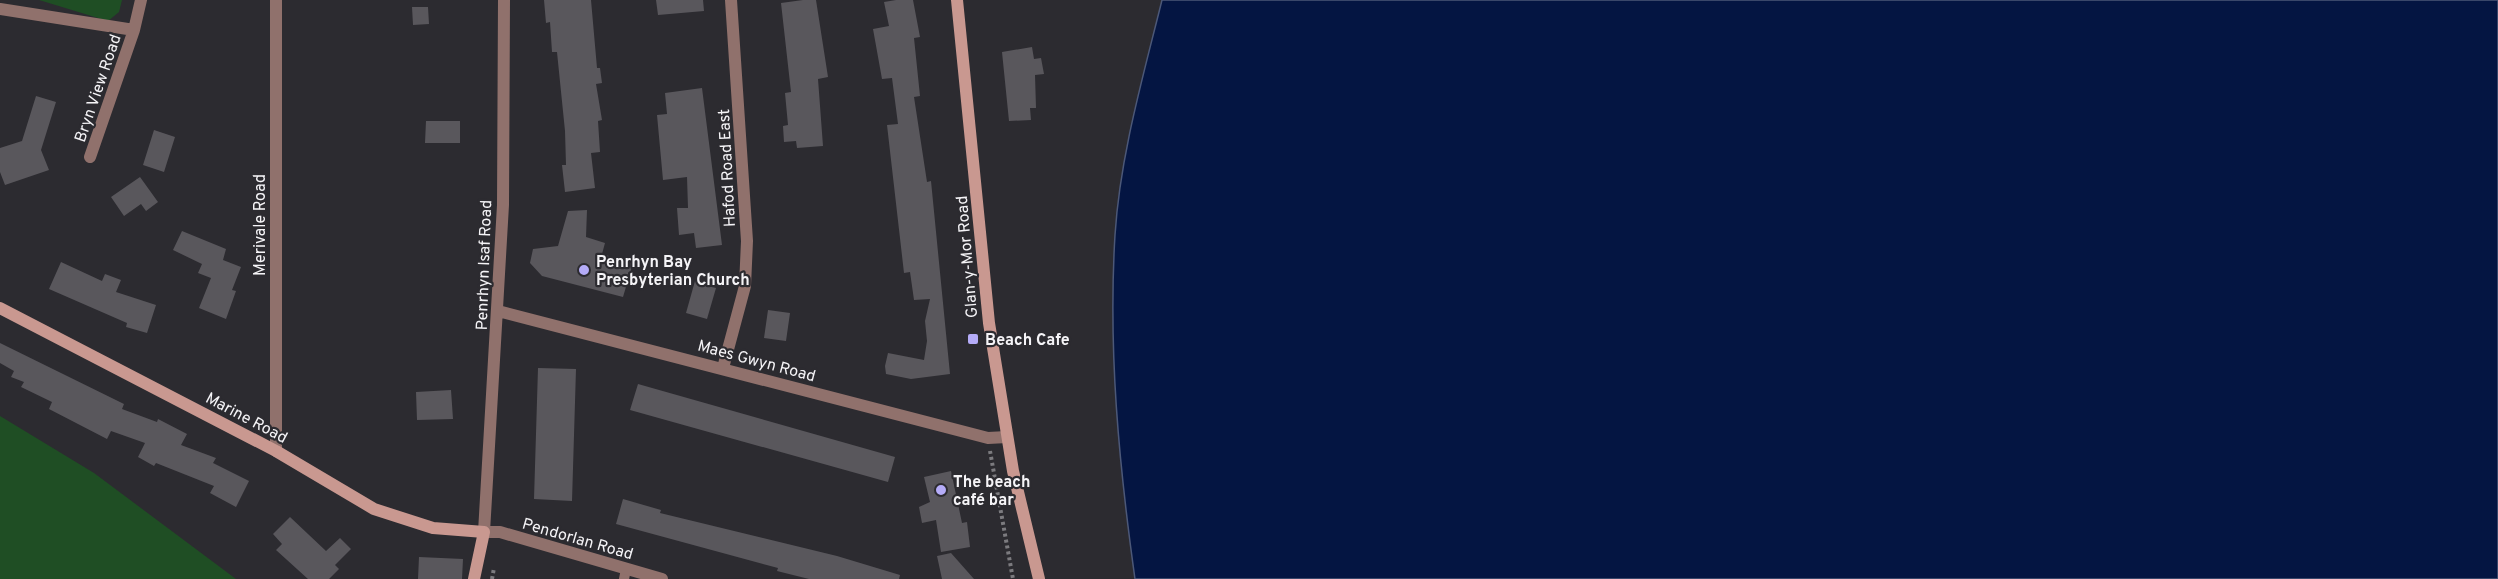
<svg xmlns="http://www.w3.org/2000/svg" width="2498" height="579" viewBox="0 0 2498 579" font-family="Overpass,sans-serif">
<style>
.green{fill:#1f4e24}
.water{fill:#041542;stroke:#4c5878;stroke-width:1.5}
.building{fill:#59575c}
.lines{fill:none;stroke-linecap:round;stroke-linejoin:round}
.path{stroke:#7c7b7f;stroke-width:4;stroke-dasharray:3 3;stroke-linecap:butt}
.lane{stroke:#90716c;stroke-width:10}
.street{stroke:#90716c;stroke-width:12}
.secondary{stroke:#c99890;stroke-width:12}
.poi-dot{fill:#b5acf8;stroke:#2c2b30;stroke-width:2}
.labels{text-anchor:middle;stroke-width:4.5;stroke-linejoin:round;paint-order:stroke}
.street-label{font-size:16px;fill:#f5f4f7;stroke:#2c2b30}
.poi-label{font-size:16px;font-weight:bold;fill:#f5f4f7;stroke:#2c2b30;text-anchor:start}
</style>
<rect width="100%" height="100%" fill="#2c2b30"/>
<path class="green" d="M39 0H122L119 12 108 21Z
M0 416 94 473 236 579H0Z"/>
<path class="water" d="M1162 0H2498V579H1135C1119 465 1108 350 1115 235 1120 156 1143 77 1162 0Z"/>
<path class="building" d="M544 0H591L597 68H600L602 83 596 84 602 120 598 121 600 152 591 153 595 188 565 192 562 165H566L565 131 558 62 557 52H552L550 22 546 23Z
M656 0H703L704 11 658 15Z
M803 0H816L828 77 818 79 823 146 797 148 796 141 784 142 783 126 788 125 785 93 791 92 781 3Z
M896 0H913L920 37 914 38 920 96 914 97 927 182 931 181 950 374 911 379 886 374 885 366 888 353 924 360 927 341 925 321 930 299 914 300 910 272 904 273 887 125 898 124 892 78 882 79 873 29 889 26 884 2Z
M412 7H428L429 24 413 25Z
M1032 47 1034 59 1041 58 1044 74 1035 75 1036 108H1030L1031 120 1009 121 1002 52Z
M702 88 722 245 696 248 694 233 679 235 677 208H688L687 177 663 180 657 115 667 114 665 93Z
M36 96 56 102 41 150 49 170 5 185 0 172V148L22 141Z
M426 121H460V143H425Z
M154 130 175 137 164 172 143 165Z
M140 177 158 202 146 211 141 204 124 216 111 197Z
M587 210 586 237 605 243 602 254 633 263 623 297 542 276 530 263 533 249 558 246 568 211Z
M182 231 226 249 223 260 241 267 232 290 236 291 226 319 199 308 211 278 198 273 202 264 173 250Z
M61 262 102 281 105 274 121 280 116 292 156 305 147 333 126 327 127 323 49 289Z
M695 281 716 288 707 319 686 313Z
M768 310 790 313 786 341 764 338Z
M0 343 124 404 122 409 157 422 158 419 187 434 181 445 216 458 213 463 249 481 236 507 210 493 214 486 156 463 154 466 138 457 145 443 111 431 107 439 49 409 52 402 21 387 24 382 11 377 14 371 0 363Z
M538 368 576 369 572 501 534 499Z
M638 384 895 457 888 482 630 410Z
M451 390 453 419 417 420 416 392Z
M951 471 962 523 967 522 970 547 941 552 936 520 922 523 919 507 930 502 924 477Z
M623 499 661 510 660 513 837 556 900 575 899 579H809L777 571 778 568 616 524Z
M290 517 326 551 340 538 351 549 335 565 339 569 329 579H308L276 550 282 544 273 534Z
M951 553 974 579H942L937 556Z
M419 557 463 559 462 579H418Z"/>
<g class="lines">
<path class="path" d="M990 451 1013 579
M492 579 494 568"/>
<path class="lane" d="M624 579 626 569"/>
<path class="street" d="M276 0V451
M504 0 503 205 484 532H500L662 579
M0 9 134 30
M90 157 134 30 141 0
M498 311 988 438 1007 437
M723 368 745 286 747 241 731 0"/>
<path class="secondary" d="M957 0 989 323 1013 471 1039 579
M0 308 276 451 374 509 433 528 484 532 474 579"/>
</g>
<g class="poi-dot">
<circle cx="584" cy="270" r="6"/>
<rect x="967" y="333" width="12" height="12" rx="3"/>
<circle cx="941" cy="490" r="6"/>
</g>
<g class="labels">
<g class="street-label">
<text transform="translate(97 88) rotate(-71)" y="6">Bryn View Road</text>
<text transform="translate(726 168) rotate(-93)" y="6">Hafod Road East</text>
<text transform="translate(259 225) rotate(-90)" y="6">Merivale Road</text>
<text transform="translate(966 257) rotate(-95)" y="6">Glan-y-Mor Road</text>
<text transform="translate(483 265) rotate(-88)" y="6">Penrhyn Isaf Road</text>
<text transform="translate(757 360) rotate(15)" y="6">Maes Gwyn Road</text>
<text transform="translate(247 417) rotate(28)" y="6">Marine Road</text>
<text transform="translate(578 538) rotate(16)" y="6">Pendorlan Road</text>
</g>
<g class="poi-label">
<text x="596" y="267">Penrhyn Bay<tspan x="596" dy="18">Presbyterian Church</tspan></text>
<text x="985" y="345">Beach Cafe</text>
<text x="953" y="487">The beach<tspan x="953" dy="18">café bar</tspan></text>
</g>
</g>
</svg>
